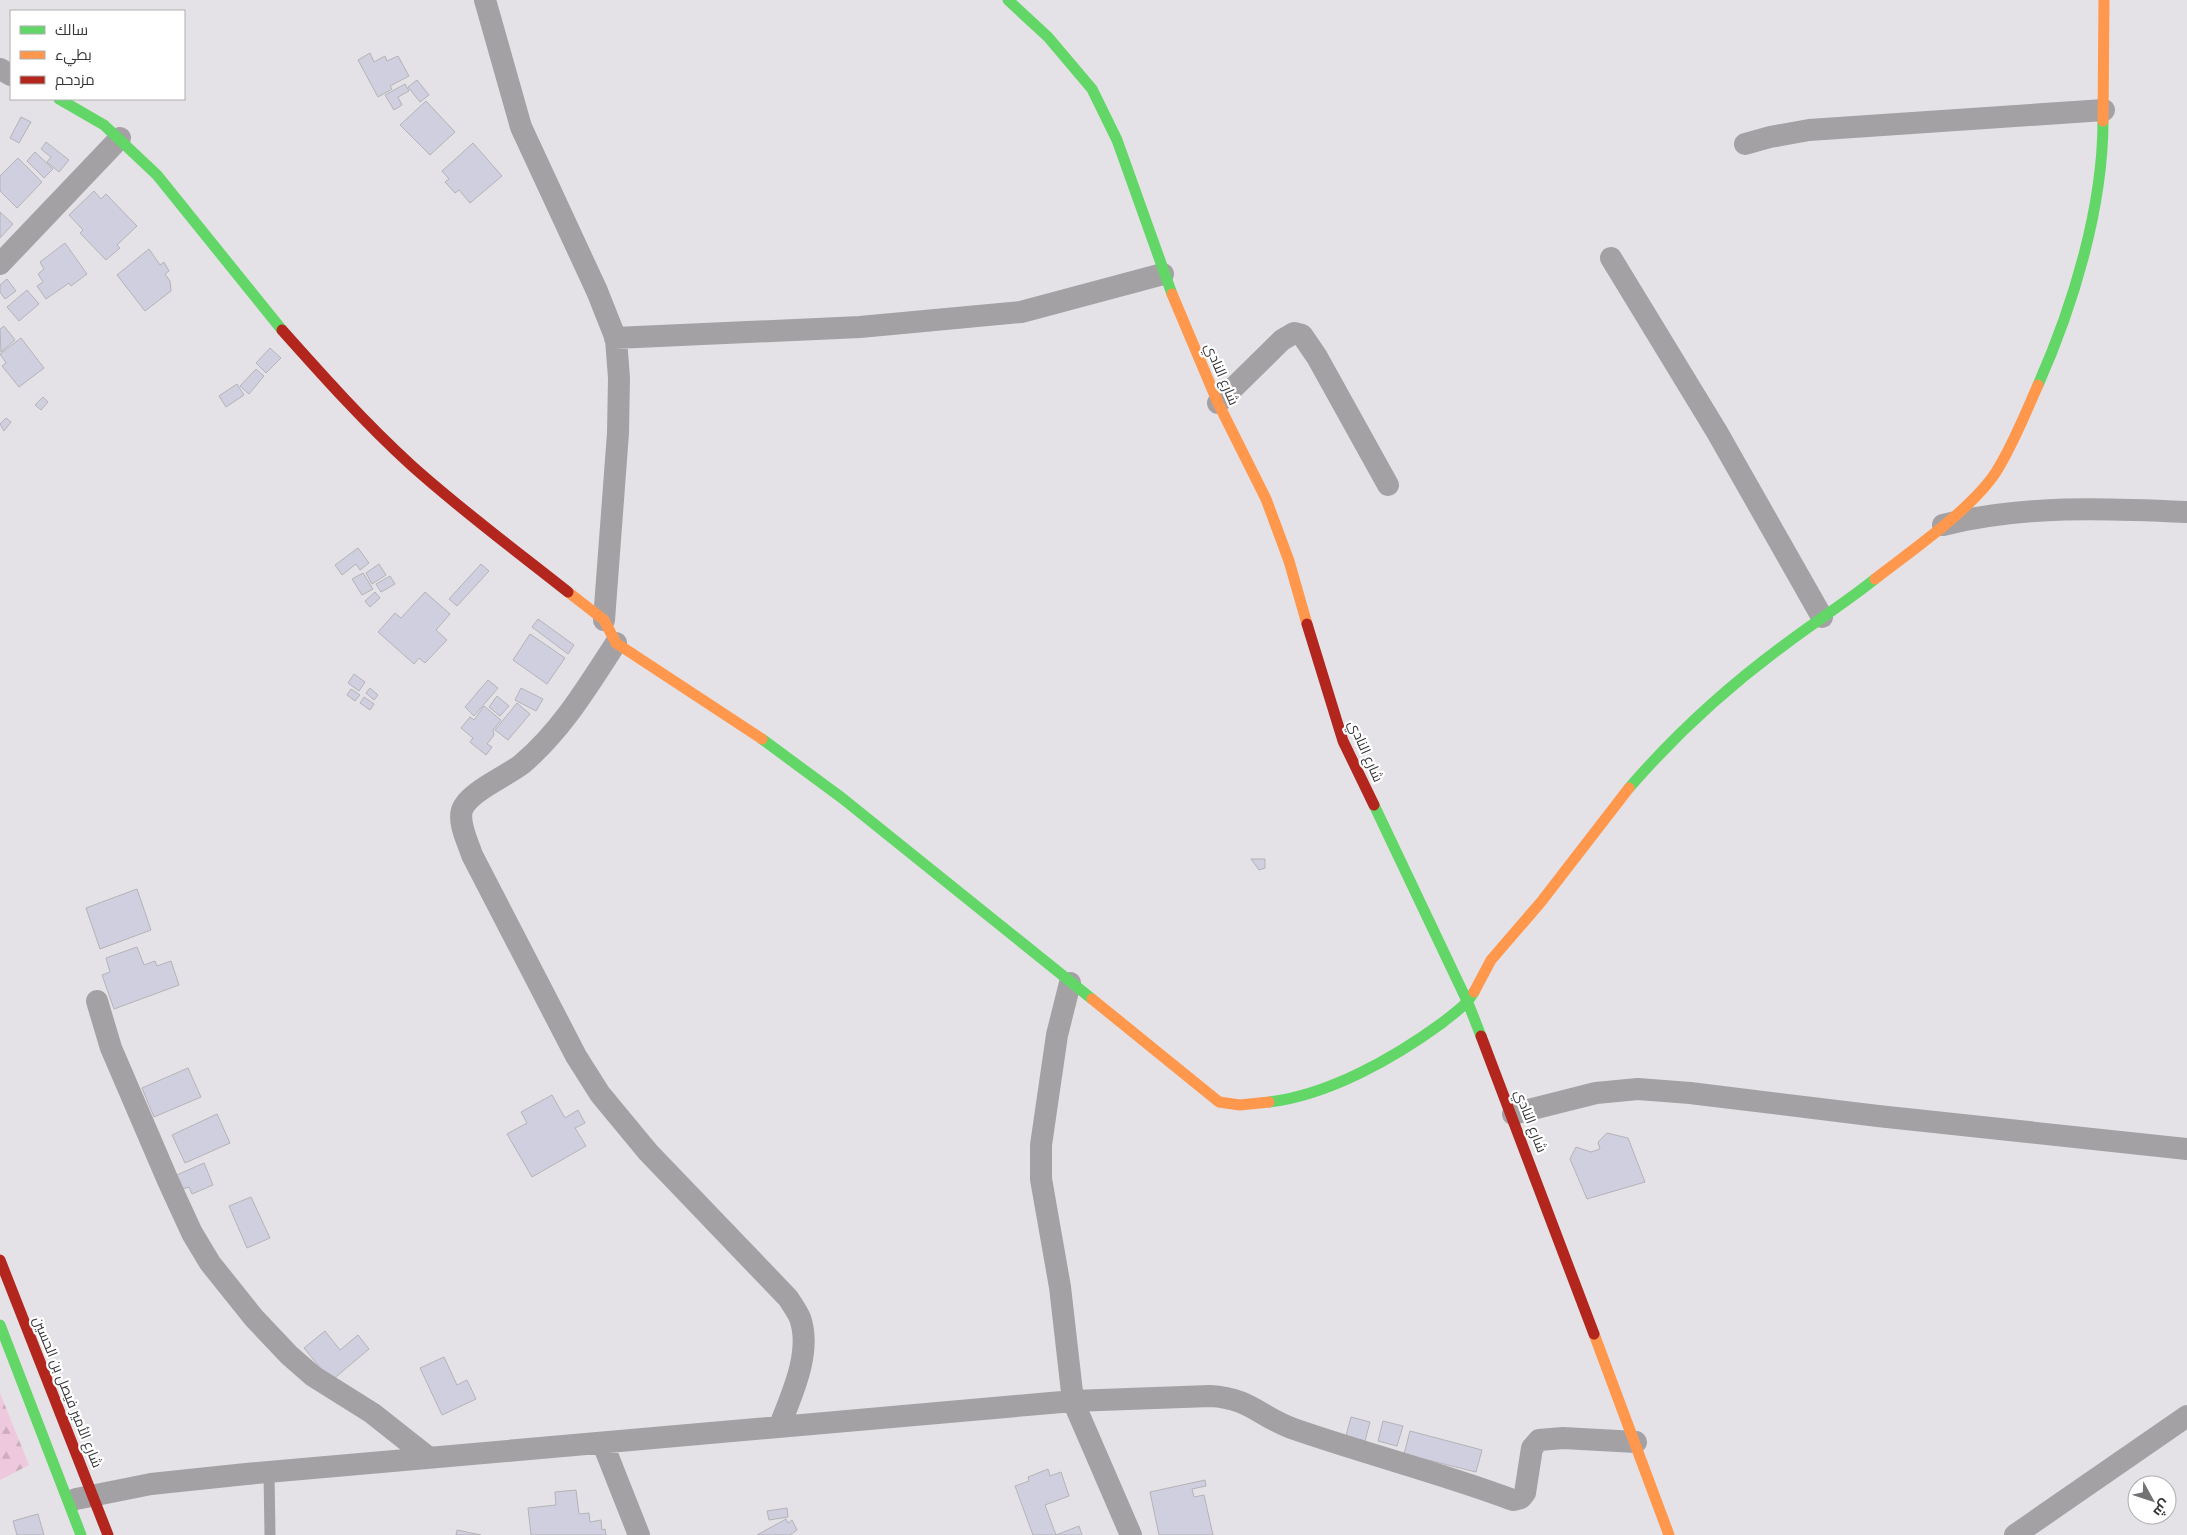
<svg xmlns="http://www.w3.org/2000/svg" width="2187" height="1535" viewBox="0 0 2187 1535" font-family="'Nunito Sans',Cairo,sans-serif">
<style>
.forest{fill:url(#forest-firs)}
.building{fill:#d0cfdf;stroke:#b4b3b7}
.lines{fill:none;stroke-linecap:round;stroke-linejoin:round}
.lane{stroke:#a3a1a4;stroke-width:11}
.street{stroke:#a3a1a4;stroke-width:22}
.fast{stroke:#63d668;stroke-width:11}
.slow{stroke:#ff974d;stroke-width:11}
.jam{stroke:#b3261e;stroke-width:11}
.labels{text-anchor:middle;stroke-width:4.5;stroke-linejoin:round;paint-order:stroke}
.street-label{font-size:14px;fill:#363538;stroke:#fff}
</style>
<defs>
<pattern id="forest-firs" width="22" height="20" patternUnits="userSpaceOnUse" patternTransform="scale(1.25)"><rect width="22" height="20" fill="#eec8dc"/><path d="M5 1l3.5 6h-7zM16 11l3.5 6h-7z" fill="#cdacbe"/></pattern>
</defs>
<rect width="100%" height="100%" fill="#e4e2e7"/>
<path class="forest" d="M0 1393 29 1465 0 1480Z"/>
<path class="building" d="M370 53 374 62 385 56 387 61 398 56 409 76 390 86 392 89 378 97 358 60Z
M417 80 429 95 420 102 408 87Z
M405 84 409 91 398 97 402 105 394 110 385 95Z
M426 101 455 132 430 155 400 125Z
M21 117 31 122 19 143 10 138Z
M46 142 69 160 59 172 47 162 51 157 41 149Z
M473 143 502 176 470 203 459 190 455 193 445 182 449 179 442 171Z
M35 152 53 169 44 178 27 161Z
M18 158 42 182 17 208 0 191V176Z
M94 191 101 199 106 194 137 226 117 245 120 248 106 260 80 233 83 230 69 215Z
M0 212 13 224 0 238Z
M65 243 87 274 71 286 69 283 46 299 37 286 43 282 38 274 44 269 40 262Z
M149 249 160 265 164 262 169 271 165 274 170 281 171 291 145 311 117 275Z
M7 279 16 291 5 299 0 292V285Z
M27 290 39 304 19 321 7 307Z
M4 326 15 340 1 352 0 329Z
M21 338 44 368 19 387 2 366 6 363 0 354Z
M270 348 281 358 266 373 256 363Z
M256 369 264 376 249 394 240 386Z
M237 384 244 395 226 407 219 396Z
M43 397 48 402 41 410 35 405Z
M6 418 11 422 4 431 0 424Z
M358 548 369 563 360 570 356 564 342 575 335 565Z
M379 564 386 575 372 584 366 573Z
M481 564 489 571 457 606 449 599Z
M363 573 373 589 362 595 352 579Z
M390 576 395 584 381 592 376 584Z
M375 592 380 598 370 607 365 601Z
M425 592 450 614 436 630 447 640 425 663 419 658 414 664 378 632 395 613 401 618Z
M538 619 574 645 568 654 532 627Z
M530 634 565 658 547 684 513 660Z
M354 674 365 682 359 691 348 683Z
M488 680 498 688 474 716 465 707Z
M370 688 378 695 374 700 366 693Z
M521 688 543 699 536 711 515 700Z
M351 689 360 695 355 701 347 695Z
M497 696 509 706 500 716 489 707Z
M364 697 374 704 370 710 360 703Z
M517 703 530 714 508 740 495 730Z
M484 706 501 720 493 730 494 735 487 744 492 747 486 755 470 742 473 738 461 728 470 717 474 720Z
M1251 859H1265V868L1259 870Z
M137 889 151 930 100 949 86 908Z
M137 947 144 965 155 961 157 966 171 961 179 985 114 1009 102 975 110 972 106 958Z
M188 1068 201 1097 154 1117 142 1088Z
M552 1095 565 1118 578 1110 585 1123 575 1128 586 1146 532 1177 507 1134 527 1123 521 1112Z
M217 1114 230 1143 185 1163 172 1135Z
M1607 1133 1628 1138 1645 1182 1587 1199 1570 1159 1576 1147 1591 1152 1600 1149 1598 1142Z
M204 1163 213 1185 192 1194 189 1187 183 1189 177 1175Z
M251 1197 270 1238 247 1248 229 1206Z
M325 1331 340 1350 358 1335 369 1349 331 1381 304 1348Z
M444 1357 457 1385 467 1380 476 1399 442 1415 420 1368Z
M1351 1417 1370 1422 1365 1441 1346 1436Z
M1383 1421 1403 1426 1397 1446 1378 1441Z
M1410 1431 1482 1450 1476 1472 1404 1454Z
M1048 1469 1050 1476 1061 1472 1069 1496 1045 1505 1056 1535 1079 1526 1082 1535H1033L1015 1486 1029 1481 1028 1477Z
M1205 1480 1206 1486 1192 1489 1194 1497 1204 1495 1213 1535H1159L1150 1492Z
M576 1490 579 1514 589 1513 590 1522 601 1520 602 1530 605 1529 606 1535H531L528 1508 556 1505 555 1492Z
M787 1508 788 1517 769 1520 767 1511Z
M38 1514 44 1535H17L13 1521Z
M786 1519 788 1523 792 1520 797 1530 790 1535H757Z
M457 1530 481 1535H456Z"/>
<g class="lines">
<path class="lane" d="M269 1473 270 1535"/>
<path class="street" d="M485 0 521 127 597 291 616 339 619 378 618 433 604 620
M0 69 11 75
M1745 144 1770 137 1809 130 2104 110
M1611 258 1717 432 1822 617
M0 264 120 138
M615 338 860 327 1021 312 1163 274
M1218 403 1282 340 1294 333 1302 335 1317 357 1388 485
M1943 525C2024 505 2104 508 2187 512
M616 643C588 686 562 730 522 764 507 776 468 792 462 810 458 824 468 842 472 855L576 1056 600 1094 648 1152 788 1298C792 1304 797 1311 800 1318 812 1352 792 1394 780 1425
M1070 983 1057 1035 1041 1145V1179L1060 1287 1073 1401 1210 1396C1250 1398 1260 1417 1294 1429 1366 1454 1441 1473 1513 1500L1521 1498 1525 1493 1532 1448 1539 1440 1563 1438 1636 1442
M97 1001 111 1048 169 1183 192 1233 210 1263 254 1318 289 1355 313 1376 372 1413 429 1458
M1513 1114 1596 1093 1638 1089 1690 1093 1878 1116 2187 1149
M603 1444 639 1535
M76 1499 151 1484 246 1474 1073 1401 1131 1535
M2015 1535 2187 1416"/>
<path class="fast" d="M1008 0 1048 37 1092 89 1117 140 1172 294
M59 99 104 125 157 175 282 330
M2038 385C2073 306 2103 208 2103 121
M762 739 842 798 1092 999
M1629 788C1675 735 1726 688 1783 646 1813 623 1845 603 1875 579
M1374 805 1468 1003 1481 1036
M1269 1102C1329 1095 1394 1058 1442 1023 1454 1013 1466 1006 1474 992
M0 1325 81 1535"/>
<path class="slow" d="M2103 121 2104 0
M1172 294 1218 403 1266 499 1289 561 1307 624
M1875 579C1911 551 1972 509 1996 472 2013 445 2025 414 2038 385
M568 592 604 620 616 643 762 739
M1474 992 1491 960 1541 902 1629 788
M1092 999 1219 1102 1240 1105 1269 1102
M1594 1334 1669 1535"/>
<path class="jam" d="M282 330C323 376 365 423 411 465 461 510 515 550 568 592
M1307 624 1343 741 1374 805
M1481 1036 1594 1334
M0 1260 108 1535"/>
</g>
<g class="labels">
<g class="street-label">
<text transform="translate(1222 374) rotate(67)" y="5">شارع النادي</text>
<text transform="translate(1366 751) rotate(66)" y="5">شارع النادي</text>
<text transform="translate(1531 1121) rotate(69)" y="5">شارع النادي</text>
<text transform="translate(68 1392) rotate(68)" y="5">شارع الأمير فيصل بن الحسين</text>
</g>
</g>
<rect x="10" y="10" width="175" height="90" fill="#ffffff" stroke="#afaeaf"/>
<rect x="20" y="26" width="25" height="8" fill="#63d668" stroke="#afaeaf"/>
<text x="55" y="35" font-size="15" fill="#363538">سالك</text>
<rect x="20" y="51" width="25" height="8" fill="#ff974d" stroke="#afaeaf"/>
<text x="55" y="60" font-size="15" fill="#363538">بطيء</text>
<rect x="20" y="76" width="25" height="8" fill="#b3261e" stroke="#afaeaf"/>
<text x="55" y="85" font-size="15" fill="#363538">مزدحم</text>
<g transform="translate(2152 1500) rotate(130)"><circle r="24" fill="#ffffff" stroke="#afaeaf"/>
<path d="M0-4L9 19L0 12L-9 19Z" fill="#737275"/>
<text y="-8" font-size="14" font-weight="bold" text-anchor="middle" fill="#363538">ش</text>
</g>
</svg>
